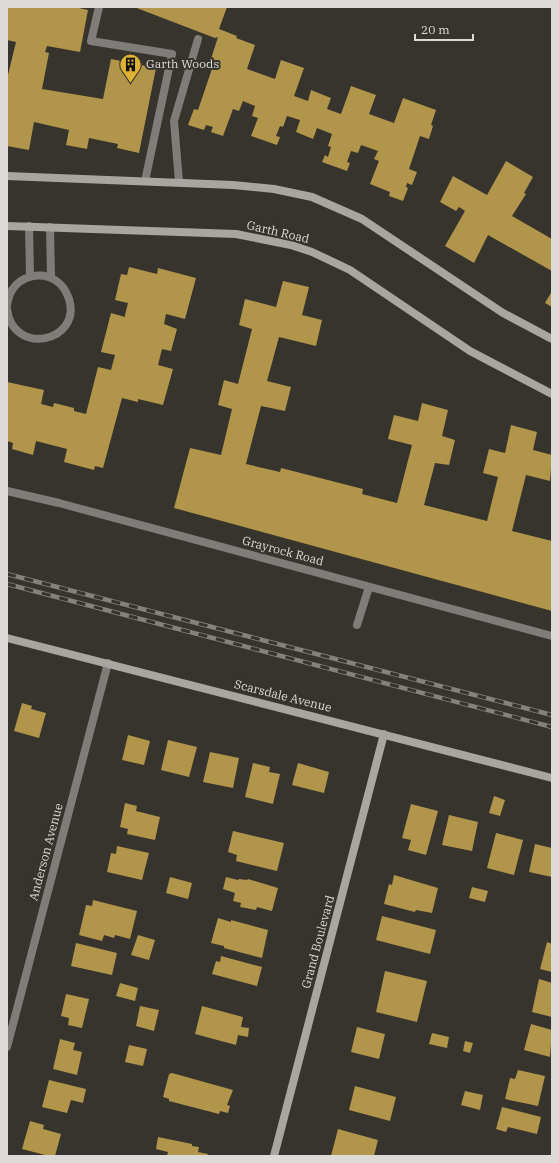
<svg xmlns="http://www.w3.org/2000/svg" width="559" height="1163" viewBox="0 0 559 1163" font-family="'IBM Plex Serif',serif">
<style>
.building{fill:#b1954a}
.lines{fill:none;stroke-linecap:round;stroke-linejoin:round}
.lane{stroke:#7f7d7a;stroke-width:8}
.street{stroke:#7f7d7a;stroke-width:8}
.secondary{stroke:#a9a6a1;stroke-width:8}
.rail-casing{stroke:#84827c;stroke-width:4.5}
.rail{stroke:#37342d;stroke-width:3;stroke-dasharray:9;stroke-linecap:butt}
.labels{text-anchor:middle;stroke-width:4;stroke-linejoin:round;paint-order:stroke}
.poi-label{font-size:12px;fill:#dddbd7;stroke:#37342d;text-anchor:start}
.street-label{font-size:12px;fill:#dddbd7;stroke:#37342d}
</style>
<rect width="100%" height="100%" fill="#37342d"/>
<path class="building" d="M7 7H74L88 10 80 52 47 46 45 52 49 53 42 89 103 99 111 59 156 68 139 153 117 148 118 144 89 138 87 149 66 145 69 130 34 122 29 150 7 146V79L16 42 7 40Z
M134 7H227L219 29 237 36 236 38 255 45 247 69 275 79 281 60 304 68 294 96 308 101 311 90 331 98 327 109 341 114 351 86 376 95 369 114 394 123 403 98 436 110 431 125 433 126 429 139 420 136 409 169 417 172 412 185 407 183 406 187 408 188 403 201 389 196 390 192 370 184 379 161 374 159 378 151 361 145 358 153 351 151 347 162 350 163 347 171 322 162 325 155 328 157 331 147 328 146 332 134 317 128 313 139 296 132 300 120 287 116 283 127 280 126 276 136 280 137 277 145 251 136 258 118 252 116 255 106 243 101 239 111 233 109 223 136 211 132 213 127 206 125 204 130 188 125 194 109 198 110 215 60 211 59 218 37 215 38Z
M506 161 533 177 524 193 526 194 512 216 552 239V271L488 235 474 263 445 246 465 211 459 207 456 211 440 202 453 176 487 195Z
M129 267 157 274 158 268 196 278 185 319 166 314 164 324 177 329 171 351 162 349 158 365 173 369 163 405 138 399V402L122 398 103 468 95 466 94 470 64 462 67 449 36 441 33 455 12 449 13 443 7 441V382L44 390 41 404 53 407 54 403 74 408V411L86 414 98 367 111 370 115 355 101 352 111 313 125 317V315L128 303 115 300 121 274 127 275Z
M283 281 309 287 302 315 322 320 316 346 279 337 267 381 291 387 285 411 261 406 246 464 280 472 281 468 363 489 362 494 397 503 412 445 388 439 394 415 418 421 422 403 448 410 442 436 455 440 449 465 435 463 424 505 487 521 498 477 483 473 489 449 505 453 511 425 537 432 533 450 552 455 550 481 526 475 512 531 552 541V611L174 508 190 448 221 455 232 409 218 405 224 380 238 384 252 329 239 325 245 299 276 307Z
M552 291V307L545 303Z
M22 703 32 706 31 709 46 713 39 738 14 731Z
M128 735 150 741 144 765 122 760Z
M168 740 197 747 189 777 161 770Z
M210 752 239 758 233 788 203 782Z
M253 763 270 767 269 772 280 774 273 804 245 797Z
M298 763 329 772 324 793 292 785Z
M494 796 505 800 500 816 489 813Z
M125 803 137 806 136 811 160 817 155 840 127 834 128 829 120 827Z
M411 804 438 811 426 855 408 850 411 840 402 838Z
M449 815 478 822 472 851 442 845Z
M233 831 284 843 277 871 236 861 237 855 228 852Z
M496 833 523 840 514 875 487 868Z
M535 844 552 848V877L529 872Z
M117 846 149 853 142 880 107 872 111 853 116 854Z
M394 875 438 888 432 913 416 910 415 912 384 904 389 884 392 885Z
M170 877 192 883 188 899 166 893Z
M226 877 238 880 239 879 247 880 248 879 278 888 272 911 257 907 256 910 240 907 241 903 233 901 235 893 223 889Z
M472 887 488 891 485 902 469 898Z
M93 900 137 911 130 939 115 935 114 938 104 935 102 941 79 935 86 905 92 906Z
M382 916 436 930 430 954 376 940Z
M218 918 231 922V920L268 930 262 958 224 948V946L211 943Z
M138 935 155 940 149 960 131 955Z
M547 942 552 944V972L540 969Z
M76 943 117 953 112 975 71 966Z
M221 956 262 967 257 986 212 974 216 961 220 962Z
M385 971 427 981 417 1022 376 1012Z
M539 979 552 983V1017L532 1012Z
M120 983 138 988 135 1001 116 996Z
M66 994 89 999 82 1028 68 1025 69 1018 61 1016Z
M140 1006 159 1010 154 1031 136 1026Z
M202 1006 243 1017 241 1027 249 1028 248 1037 238 1035 236 1045 195 1034Z
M531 1024 552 1030 550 1057 524 1050Z
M357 1027 385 1034 379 1059 351 1052Z
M432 1033 449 1037 447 1048 429 1044Z
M60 1039 75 1043 73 1050 82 1052 77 1075 53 1069Z
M465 1041 473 1043 470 1053 463 1051Z
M129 1045 147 1049 143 1066 125 1062Z
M518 1070 545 1076 538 1106 505 1099 510 1078 515 1079Z
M172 1073 233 1090 227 1105 230 1106 228 1113 220 1111 219 1114 169 1101V1099L163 1097 169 1074Z
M49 1080 86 1089 83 1103 71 1100 67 1113 42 1107Z
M355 1086 396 1097 390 1121 349 1110Z
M465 1091 483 1095 480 1110 461 1105Z
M502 1107 541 1117 537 1134 508 1127 506 1132 496 1129Z
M30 1121 44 1125 43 1129 61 1134 55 1156H49L22 1149Z
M338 1129 378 1140 374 1156H331Z
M158 1137 192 1144V1146L199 1147 198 1152 208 1154 207 1156H167L168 1152 156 1149Z"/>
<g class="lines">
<path class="lane" d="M99 7 91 41 172 54 145 181
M179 182 174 121 198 39
M29 226 30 276
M50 227 51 277
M7 305C8 300 9 294 12 290 21 276 41 271 55 280 63 285 66 291 69 299 82 342 13 357 7 309
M357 625 369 587"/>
<path class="street" d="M7 491 59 503 552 636
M7 1047 108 663"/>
<path class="secondary" d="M7 176 233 185 274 189 312 197 362 219 503 313 552 339
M7 226 236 234 291 245 312 252 350 270 470 351 552 394
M7 638 552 778
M274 1156 384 734"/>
<defs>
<path id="rail" d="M7 574 552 715
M7 584 552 727"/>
</defs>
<use href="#rail" class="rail-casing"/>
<use href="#rail" class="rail"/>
</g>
<defs>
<symbol id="building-pin" viewBox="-11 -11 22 30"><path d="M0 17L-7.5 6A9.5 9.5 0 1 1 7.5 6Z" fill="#ddb133" stroke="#37342d"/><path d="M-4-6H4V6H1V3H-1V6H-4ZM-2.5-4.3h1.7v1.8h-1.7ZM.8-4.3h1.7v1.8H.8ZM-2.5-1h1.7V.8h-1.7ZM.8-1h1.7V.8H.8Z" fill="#111"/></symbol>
</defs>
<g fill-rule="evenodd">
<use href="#building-pin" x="118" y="52" width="25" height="34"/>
</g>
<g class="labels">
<g class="poi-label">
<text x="146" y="68">Garth Woods</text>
</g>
<g class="street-label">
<text transform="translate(278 232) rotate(13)" y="4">Garth Road</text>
<text transform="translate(283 551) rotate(15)" y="4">Grayrock Road</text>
<text transform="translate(283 696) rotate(14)" y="4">Scarsdale Avenue</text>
<text transform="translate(46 852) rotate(-75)" y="4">Anderson Avenue</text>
<text transform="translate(318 942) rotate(-75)" y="4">Grand Boulevard</text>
</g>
</g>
<rect width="559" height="1163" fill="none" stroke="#dddbd7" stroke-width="16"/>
<path d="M415 34v6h58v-6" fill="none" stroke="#dddbd7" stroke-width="2"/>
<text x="421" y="34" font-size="12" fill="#dddbd7" stroke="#37342d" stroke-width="3" paint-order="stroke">20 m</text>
</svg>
